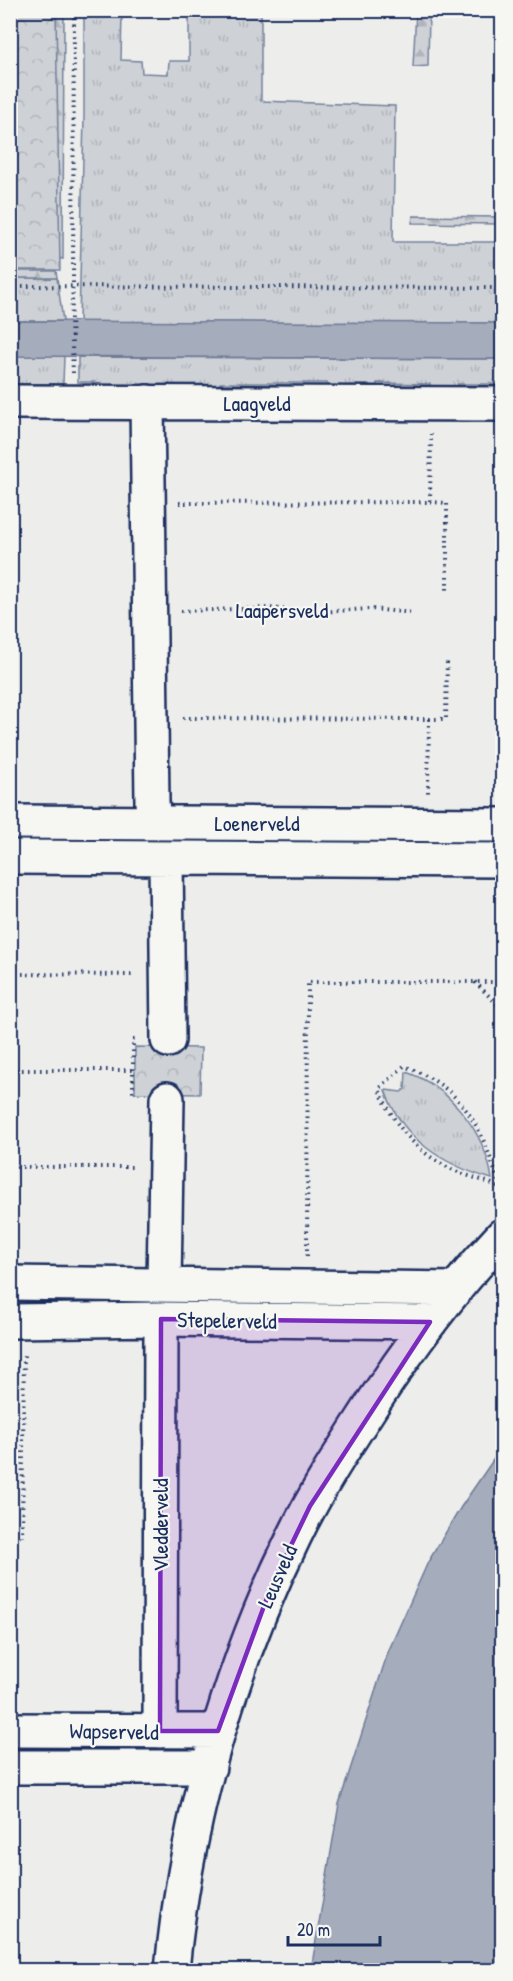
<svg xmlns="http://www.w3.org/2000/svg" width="513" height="1981" viewBox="0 0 513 1981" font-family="'Patrick Hand',sans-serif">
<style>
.grass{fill:url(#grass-tufts);stroke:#74809a;stroke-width:1.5}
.forest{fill:url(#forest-firs);stroke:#74809a;stroke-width:1.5}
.park{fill:url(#park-crowns);stroke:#74809a;stroke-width:1.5}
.water{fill:#a5acbc;stroke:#6e7a96;stroke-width:1.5}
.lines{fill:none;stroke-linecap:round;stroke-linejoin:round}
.minor-casing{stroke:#1b2f5e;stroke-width:38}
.path{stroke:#1b2f5e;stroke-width:4;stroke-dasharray:1.5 4.5;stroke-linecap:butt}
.minor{stroke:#f6f6f2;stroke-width:33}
.marked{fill:#7b2cbf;fill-opacity:0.2;stroke:#7b2cbf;stroke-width:4.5;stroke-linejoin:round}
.labels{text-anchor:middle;stroke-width:4.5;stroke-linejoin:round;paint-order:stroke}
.street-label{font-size:22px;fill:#1b2f5e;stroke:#f6f6f2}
</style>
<defs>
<pattern id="grass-tufts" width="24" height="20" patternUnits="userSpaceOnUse" patternTransform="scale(1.5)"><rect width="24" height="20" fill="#ced2d7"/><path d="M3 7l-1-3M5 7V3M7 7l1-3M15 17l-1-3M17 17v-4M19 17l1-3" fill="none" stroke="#b0b5bb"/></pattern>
<pattern id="forest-firs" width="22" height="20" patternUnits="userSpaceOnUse" patternTransform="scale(1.5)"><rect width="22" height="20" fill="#ced2d7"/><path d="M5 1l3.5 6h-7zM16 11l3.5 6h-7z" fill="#b0b5bb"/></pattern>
<pattern id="park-crowns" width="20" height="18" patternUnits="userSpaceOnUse" patternTransform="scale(1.5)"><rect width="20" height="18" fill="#ced2d7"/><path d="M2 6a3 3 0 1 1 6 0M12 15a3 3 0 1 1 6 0" fill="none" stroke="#b0b5bb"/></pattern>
</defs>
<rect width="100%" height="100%" fill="#edeeec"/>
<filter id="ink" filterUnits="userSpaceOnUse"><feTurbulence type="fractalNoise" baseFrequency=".0167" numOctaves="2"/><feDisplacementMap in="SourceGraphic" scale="12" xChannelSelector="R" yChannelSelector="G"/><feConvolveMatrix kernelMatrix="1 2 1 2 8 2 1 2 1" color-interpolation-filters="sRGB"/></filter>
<g filter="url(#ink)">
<path class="grass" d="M84 11H122L121 60 141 61 142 73 168 74 169 61H189V11H261V101L395 106 393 242H502V323L79 322 84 117Z
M11 278H57L63 321H11Z
M11 356H64L63 384H11V387Z
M78 357 502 359V384H458V393H431L430 384 377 383V393L327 391V383H220L219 391 96 393 95 382H78Z
M406 1072C451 1087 485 1133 492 1179 444 1165 402 1140 385 1090L401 1092 405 1089Z"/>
<path class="forest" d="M56 11H64L63 259 52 257Z
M416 11H429L428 66 413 67Z
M413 216 502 217V224L412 223Z
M11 271H56L57 278H11Z"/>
<path class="park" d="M11 10 56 11 60 270H11Z
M135 1047 201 1048 200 1094 135 1093Z"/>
<path class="water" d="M11 321 502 323V359L11 356Z
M502 1447V1970H311L339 1804 388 1652 428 1562 461 1507Z"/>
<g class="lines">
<defs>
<path id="minor" d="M10 402 502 404
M147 402 152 802 154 822
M10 822 502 825
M10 857 502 860
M166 858 168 1040
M10 1283 456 1289
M164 1285 167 1099
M10 1321 161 1319 430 1322
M10 1730 218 1731
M160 1731 161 1319
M10 1767H209
M172 1970C186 1821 228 1671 294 1537 317 1489 346 1445 375 1400 413 1342 455 1286 502 1236"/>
</defs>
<use href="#minor" class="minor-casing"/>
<path class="path" d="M10 286 502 288
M73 373 71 318 73 287 74 10
M430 502 447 503V594
M179 503 430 502 431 434
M181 611 269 608 317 612 370 609 414 613
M183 718 429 719 428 793
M429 719H446L447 659
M10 974 136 975
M475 982 502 1009
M10 1070H133V1097
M133 1070V1040H135
M10 1167H136
M500 1187C482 1129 466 1089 404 1066L379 1089C395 1128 420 1156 458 1172 472 1178 491 1181 502 1190
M307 1256 308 982H502
M22 1537 24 1351"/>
<use href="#minor" class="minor"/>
</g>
</g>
<path class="marked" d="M161 1319 430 1322 310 1506 271 1587 218 1731H160Z"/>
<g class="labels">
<g class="street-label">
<text x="257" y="411">Laagveld</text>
<text x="282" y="618">Laapersveld</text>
<text x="257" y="831">Loenerveld</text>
<text transform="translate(227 1320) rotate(1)" y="8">Stepelerveld</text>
<text transform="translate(160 1525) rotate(-90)" y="8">Vledderveld</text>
<text transform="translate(277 1576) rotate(-66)" y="8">Leusveld</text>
<text transform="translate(114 1731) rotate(1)" y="8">Wapserveld</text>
</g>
</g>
<rect width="513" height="1981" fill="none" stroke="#f6f6f2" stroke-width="36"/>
<rect x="18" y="18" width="477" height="1945" fill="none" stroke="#1b2f5e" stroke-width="2" filter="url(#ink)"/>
<path d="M288 1936v9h92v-9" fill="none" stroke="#1b2f5e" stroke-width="3"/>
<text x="297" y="1936" font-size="18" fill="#1b2f5e" stroke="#f6f6f2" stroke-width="4.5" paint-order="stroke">20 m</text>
</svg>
